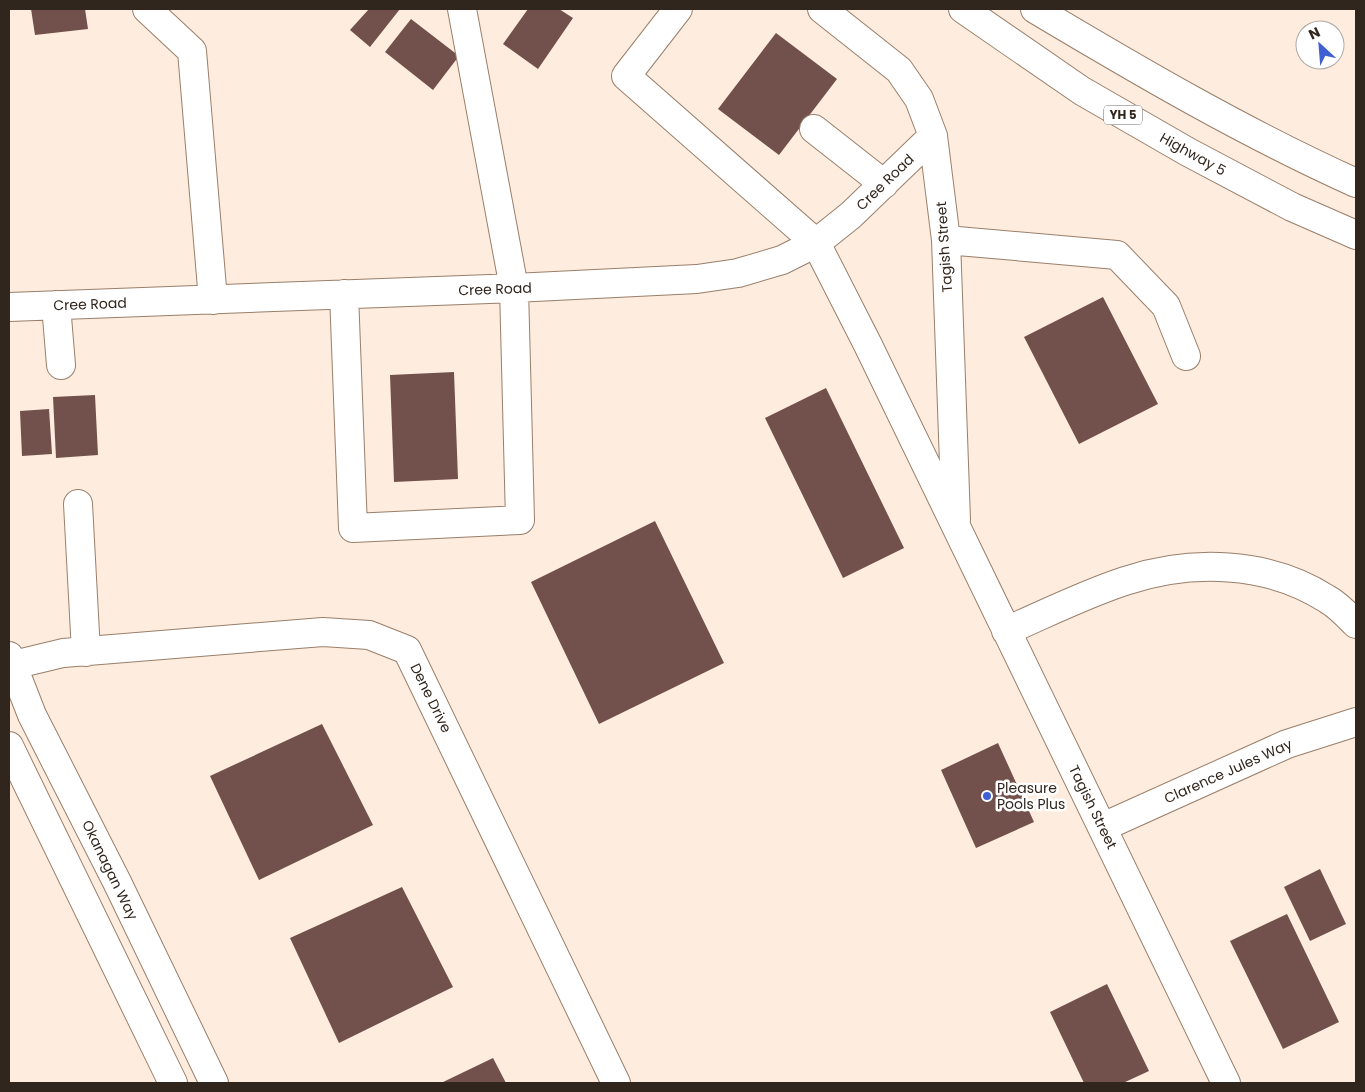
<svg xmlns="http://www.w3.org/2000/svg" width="1365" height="1092" viewBox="0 0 1365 1092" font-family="Poppins,sans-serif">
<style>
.building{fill:#72514c}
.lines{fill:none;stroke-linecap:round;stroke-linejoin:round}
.minor-casing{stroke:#997f6a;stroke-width:30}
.highway-casing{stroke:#997f6a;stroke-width:30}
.minor{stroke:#fff;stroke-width:28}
.highway{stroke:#fff;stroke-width:28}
.poi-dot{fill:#3f60d2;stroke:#fff;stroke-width:2}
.labels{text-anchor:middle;stroke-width:5;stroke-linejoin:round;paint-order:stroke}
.shield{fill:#fff;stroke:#6f6761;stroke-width:1}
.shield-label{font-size:12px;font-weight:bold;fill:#31261d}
.street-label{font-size:14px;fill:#31261d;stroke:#fff}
.poi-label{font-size:14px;fill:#31261d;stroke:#fff;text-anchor:start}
</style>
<rect width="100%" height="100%" fill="#feecde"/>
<path class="building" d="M31 9H85L88 29 35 35Z
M369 9H400L370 47 350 30Z
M528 9H559L573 18 538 69 503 44Z
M411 19 459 56 433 90 385 52Z
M776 33 837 79 779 155 718 109Z
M1103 297 1158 404 1079 444 1024 337Z
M454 372 458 479 394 482 390 375Z
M826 388 904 548 843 578 765 418Z
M95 395 98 455 56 458 53 397Z
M49 409 52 454 22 456 20 411Z
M655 521 724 663 599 724 531 582Z
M322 724 373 825 259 880 210 776Z
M998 743 1034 822 976 848 941 770Z
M1320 869 1346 924 1310 941 1284 887Z
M402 887 453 987 339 1043 290 938Z
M1287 914 1339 1022 1283 1049 1230 941Z
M1107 984 1149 1071 1123 1083H1084L1050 1012Z
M493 1058 506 1083H441Z"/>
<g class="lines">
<defs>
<path id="minor" d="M147 9 192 51 213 300
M678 9 626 76 816 243 868 345 1226 1083
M822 9 899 70 919 99 933 136 946 240 956 520
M814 129 884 184
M946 240 1117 255 1166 306 1186 356
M344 294 353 528 520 520 514 288 462 9
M56 305 61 365
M9 307 514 288 697 279 738 273 782 260 816 243 851 215 933 136
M78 504 86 652
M1006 631C1045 614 1085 594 1125 581 1191 559 1268 561 1327 599 1338 605 1347 615 1356 624
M9 656 32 715 117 882 214 1083
M9 666 63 653 323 632 369 635 407 650 616 1083
M9 746 173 1083
M1103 827 1287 744 1356 722"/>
<path id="highway" d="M963 9 1082 91 1188 152 1292 207 1356 235
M1035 9C1139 71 1245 133 1356 183"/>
</defs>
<use href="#minor" class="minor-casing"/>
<use href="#highway" class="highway-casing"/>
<use href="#minor" class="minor"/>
<use href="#highway" class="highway"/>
</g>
<circle class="poi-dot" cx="987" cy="796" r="5"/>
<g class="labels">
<rect class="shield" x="1104" y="105.5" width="38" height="19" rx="4"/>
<g class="shield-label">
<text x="1123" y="119">YH 5</text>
</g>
<g class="street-label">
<text transform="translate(1193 154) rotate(29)" y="5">Highway 5</text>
<text transform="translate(885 182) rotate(-44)" y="5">Cree Road</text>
<text transform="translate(944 247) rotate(-94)" y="5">Tagish Street</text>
<text transform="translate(495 289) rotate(-2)" y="5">Cree Road</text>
<text transform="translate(90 304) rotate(-2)" y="5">Cree Road</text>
<text transform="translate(431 698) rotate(64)" y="5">Dene Drive</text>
<text transform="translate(1228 771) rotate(-24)" y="5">Clarence Jules Way</text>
<text transform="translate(1093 807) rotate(64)" y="5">Tagish Street</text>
<text transform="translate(110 870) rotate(64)" y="5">Okanagan Way</text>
</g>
<g class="poi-label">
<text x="997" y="793">Pleasure<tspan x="997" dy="16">Pools Plus</tspan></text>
</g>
</g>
<rect width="1365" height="1092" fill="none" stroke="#31261d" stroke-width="20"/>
<g transform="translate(1320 45) rotate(334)"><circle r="24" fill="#ffffff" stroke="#ada8a5"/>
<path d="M0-4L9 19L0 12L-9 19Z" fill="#3f60d2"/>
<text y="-8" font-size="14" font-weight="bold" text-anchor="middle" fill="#31261d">N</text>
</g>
</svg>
